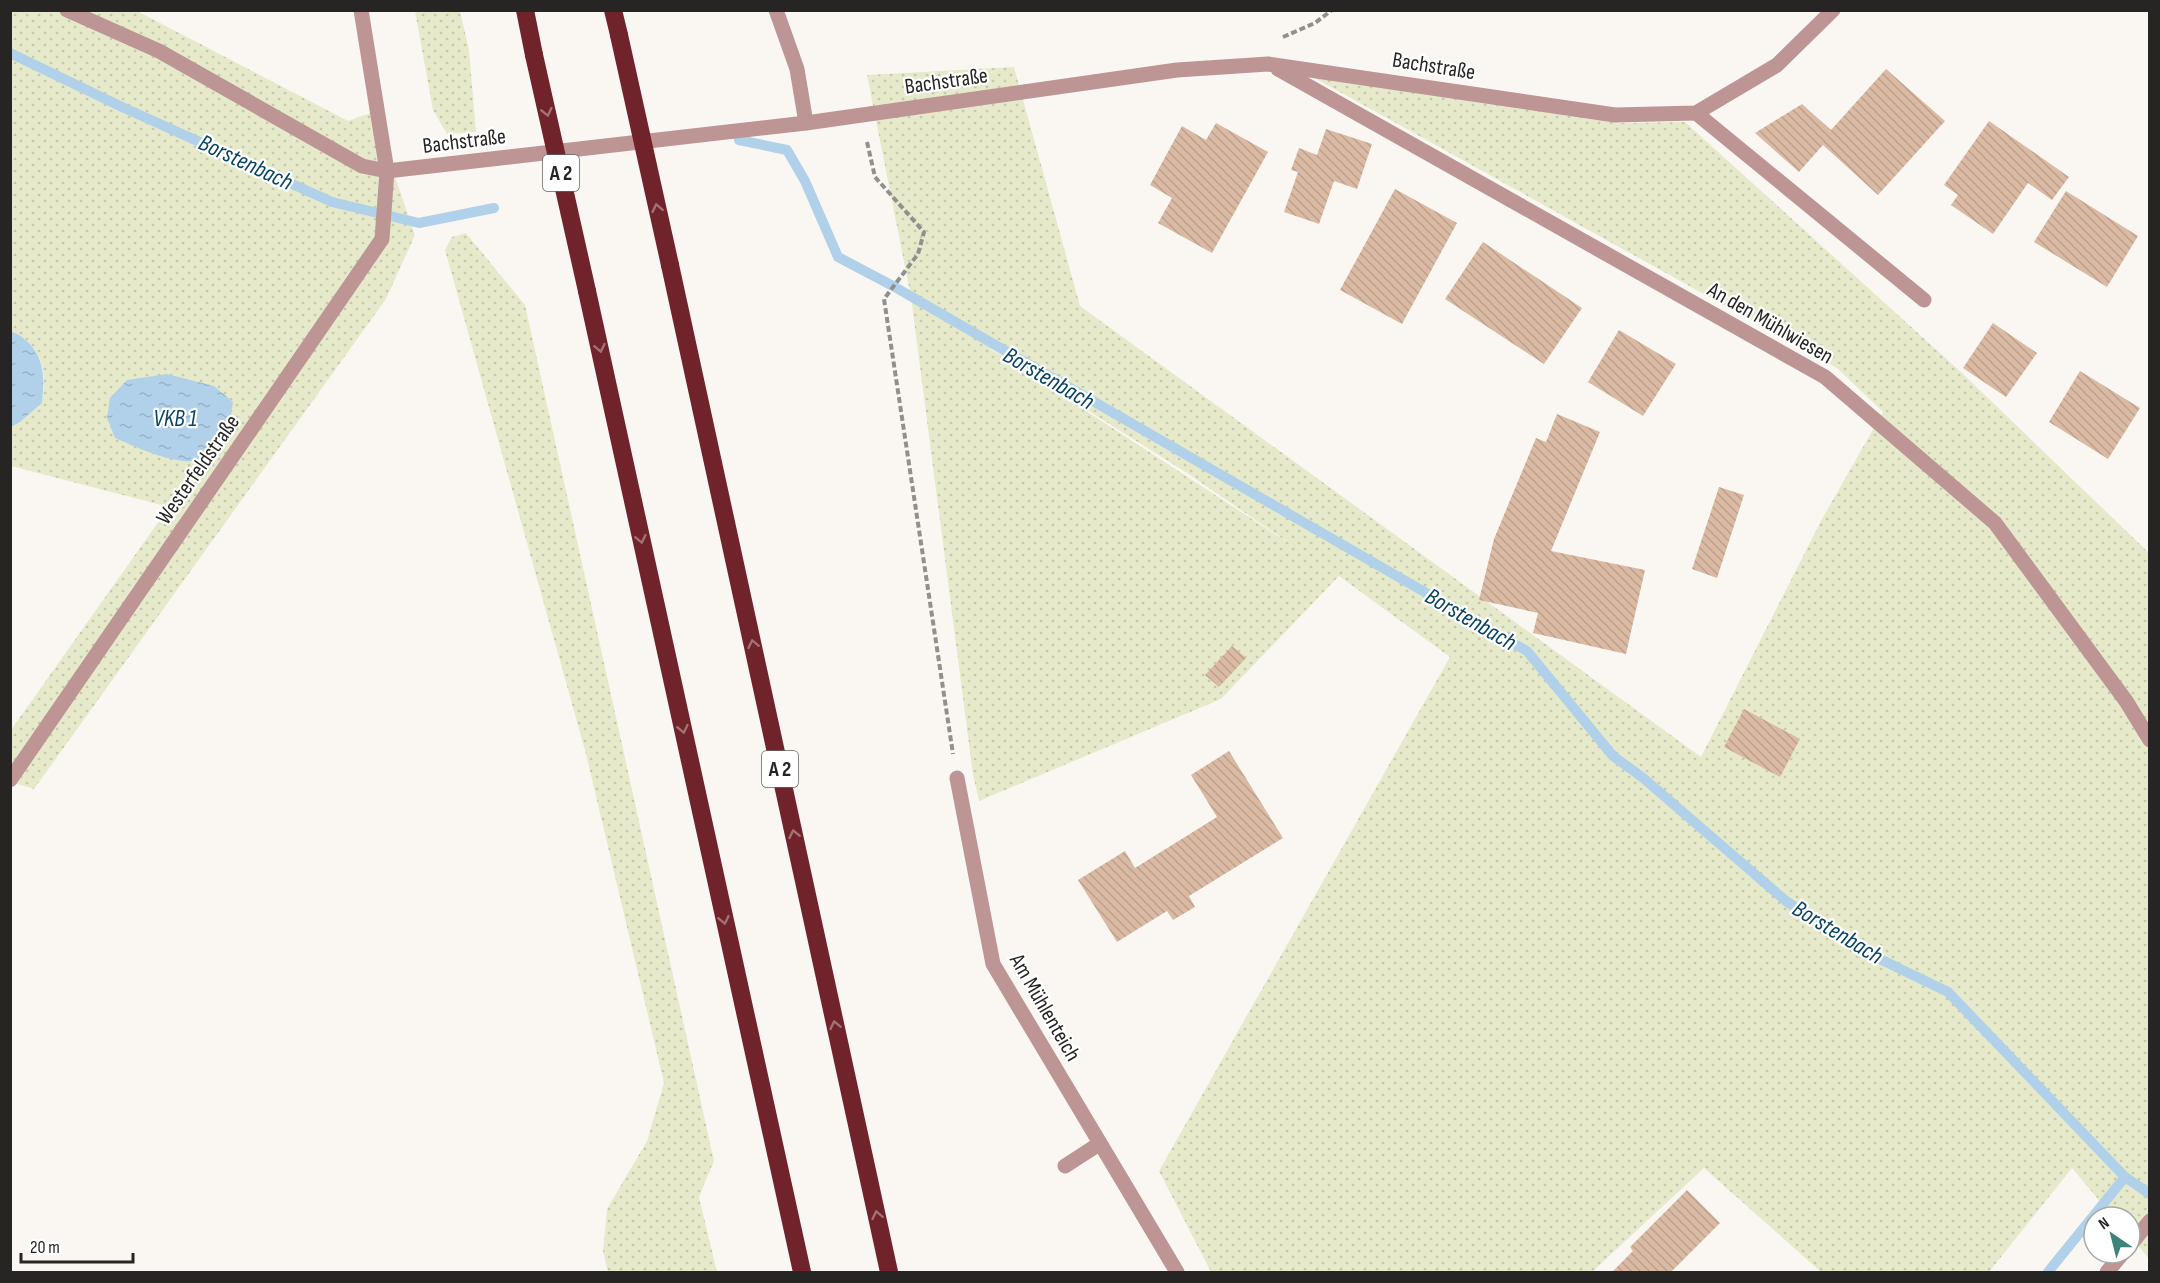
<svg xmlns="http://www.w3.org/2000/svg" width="2160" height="1283" viewBox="0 0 2160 1283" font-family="'Sofia Sans Condensed',sans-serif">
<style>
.grass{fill:url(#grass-dots);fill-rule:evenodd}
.water{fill:url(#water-ripples)}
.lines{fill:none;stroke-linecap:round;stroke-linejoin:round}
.stream{stroke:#b0d1e9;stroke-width:10}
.building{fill:url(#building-back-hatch)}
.path{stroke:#92908d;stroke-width:4;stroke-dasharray:6 3;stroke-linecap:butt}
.lane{stroke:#bd9595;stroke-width:15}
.street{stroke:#bd9595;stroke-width:15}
.highway{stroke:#70232b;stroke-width:18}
.highway-bridge{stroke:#70232b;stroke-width:18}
.oneway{stroke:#a27075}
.labels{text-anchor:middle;stroke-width:4.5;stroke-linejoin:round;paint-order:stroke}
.shield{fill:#fff;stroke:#676666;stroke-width:1.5}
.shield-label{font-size:21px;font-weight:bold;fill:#262524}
.street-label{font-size:22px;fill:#262524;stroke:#fff}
.water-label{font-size:24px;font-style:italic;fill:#084364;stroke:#fff}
</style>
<defs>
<pattern id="grass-dots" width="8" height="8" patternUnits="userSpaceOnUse" patternTransform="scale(1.5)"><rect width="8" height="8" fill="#e6eacb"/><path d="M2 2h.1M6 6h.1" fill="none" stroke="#c5c9ae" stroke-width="1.8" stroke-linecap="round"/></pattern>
<pattern id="water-ripples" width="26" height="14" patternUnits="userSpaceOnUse" patternTransform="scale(1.5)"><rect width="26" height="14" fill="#b0d1e9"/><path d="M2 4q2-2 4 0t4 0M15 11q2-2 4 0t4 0" fill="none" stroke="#97b3c8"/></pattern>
<pattern id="building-back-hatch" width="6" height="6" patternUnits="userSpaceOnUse" patternTransform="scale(1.5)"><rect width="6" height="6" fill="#dbbaa4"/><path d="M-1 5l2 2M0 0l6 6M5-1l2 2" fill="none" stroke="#bca08d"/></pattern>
</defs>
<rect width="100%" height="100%" fill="#faf7f3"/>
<path class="grass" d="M11 11H137L348 121 373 112 415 235 386 299 34 789 11 782V730L169 507 11 466V427L20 422 42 403C47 372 43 345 11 331Z
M415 11H460L469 50 476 132 447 134 433 110Z
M1014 67 1080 306 1701 757 1822 519 1883 412 1837 368 1302 71 1620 123 1685 122 1962 373 2149 553V1259L2130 1236V1217H2113L2072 1168 1989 1272H1821L1704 1168 1592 1272H1211L1159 1171 1450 657 1339 576 1221 699 979 801 973 775 911 297 867 75ZM990 349 1187 473 1295 547 991 349Z
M466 233 525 305 714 1161 699 1197 717 1272H608L603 1252 607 1209 647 1141 664 1083 586 754 445 250 452 237Z"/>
<path class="water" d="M11 331C43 345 46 372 42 403L20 422 11 427Z
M167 374 214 386 233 402C231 416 229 431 223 444 204 481 141 449 115 438L107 418 110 398 127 380Z"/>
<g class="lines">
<path class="stream" d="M10 53 120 106 332 202 419 223 494 208
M739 140 787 150 805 181 838 257 893 286 1527 651 1613 756 1642 777 1786 901 1855 947 1948 992 2125 1177 2150 1194
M2048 1272 2125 1177"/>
</g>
<path class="building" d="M1886 69 1945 121 1878 195 1823 145 1799 172 1755 133 1802 104 1831 130Z
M1989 121 2069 177 2052 200 2028 183 1993 234 1951 205 1958 195 1944 185Z
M1216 123 1268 152 1212 253 1158 223 1172 198 1150 185 1182 126 1206 140Z
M1326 129 1372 144 1357 189 1334 181 1319 224 1284 212 1298 172 1291 170 1299 148 1317 155Z
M1395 189 1457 223 1402 324 1340 290Z
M2066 191 2138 236 2107 287 2034 242Z
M1483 242 1582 308 1544 364 1445 299Z
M1993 323 2037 353 2006 397 1963 368Z
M1619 330 1676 364 1643 416 1588 382Z
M2080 371 2140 408 2108 459 2049 422Z
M1557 414 1600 432 1551 551 1645 570 1626 654 1533 633 1538 613 1479 600 1494 539 1536 438 1546 442Z
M1719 487 1744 495 1717 578 1692 569Z
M1232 646 1246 658 1219 687 1205 675Z
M1744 709 1800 739 1780 777 1724 747Z
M1229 751 1283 838 1189 896 1195 907 1173 920 1167 911 1117 942 1078 880 1125 851 1135 868 1217 817 1191 775Z
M1687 1190 1720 1223 1671 1272H1612L1633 1251 1630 1247Z"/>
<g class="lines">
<path class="path" d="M1283 37 1315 23 1332 10
M867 142 875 177 924 232 918 254 884 299 953 754"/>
<path class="lane" d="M1696 113 1924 300"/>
<path class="street" d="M67 10 159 51 362 166 387 171 806 123 1177 70 1268 64 1615 115 1696 113 1777 65 1833 10
M776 10 797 69 806 123
M1278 69 1825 377 1995 523 2126 701 2150 740
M957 778 993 964 1177 1272
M10 780 382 239 387 171 361 10
M1065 1166 1099 1144
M2130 1245 2150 1221
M2107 1272 2123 1253"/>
<path class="highway" d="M525 10 534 55
M613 10 619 35
M670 265 889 1272
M587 291 802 1272"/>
<path class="highway-bridge" d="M619 35 670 265
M534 55 587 291"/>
</g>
<defs><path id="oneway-chevron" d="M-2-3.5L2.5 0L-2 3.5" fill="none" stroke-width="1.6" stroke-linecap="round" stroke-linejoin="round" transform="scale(1.5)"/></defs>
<g class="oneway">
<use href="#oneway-chevron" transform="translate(547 112) rotate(77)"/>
<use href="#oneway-chevron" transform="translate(657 208) rotate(-102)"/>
<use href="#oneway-chevron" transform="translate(600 348) rotate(78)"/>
<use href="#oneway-chevron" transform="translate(641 539) rotate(78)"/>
<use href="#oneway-chevron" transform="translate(753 644) rotate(-102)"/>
<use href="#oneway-chevron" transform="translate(683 729) rotate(78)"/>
<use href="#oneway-chevron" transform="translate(794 834) rotate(-102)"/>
<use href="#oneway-chevron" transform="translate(724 920) rotate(78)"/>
<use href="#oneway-chevron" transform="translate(835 1025) rotate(-102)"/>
<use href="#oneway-chevron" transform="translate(877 1215) rotate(-102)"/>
</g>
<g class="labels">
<g class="shield">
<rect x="543" y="155" width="36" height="36" rx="4.5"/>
<rect x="762" y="751" width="36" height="36" rx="4.5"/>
</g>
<g class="shield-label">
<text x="561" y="180">A 2</text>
<text x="780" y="776">A 2</text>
</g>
<g class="street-label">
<text transform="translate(1434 65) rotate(9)" y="8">Bachstraße</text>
<text transform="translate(946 80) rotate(-8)" y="8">Bachstraße</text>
<text transform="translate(464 140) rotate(-7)" y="8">Bachstraße</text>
<text transform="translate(1771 322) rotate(30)" y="8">An den Mühlwiesen</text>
<text transform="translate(197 469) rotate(-55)" y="8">Westerfeldstraße</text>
<text transform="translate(1046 1007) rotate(60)" y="8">Am Mühlenteich</text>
</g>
<g class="water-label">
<text transform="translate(246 162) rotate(25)" y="8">Borstenbach</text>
<text transform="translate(1049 378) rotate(30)" y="8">Borstenbach</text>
<text x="175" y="426">VKB 1</text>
<text transform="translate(1471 619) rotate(30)" y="8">Borstenbach</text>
<text transform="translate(1838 932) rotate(31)" y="8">Borstenbach</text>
</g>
</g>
<rect width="2160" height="1283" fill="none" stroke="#262524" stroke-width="24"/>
<g transform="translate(2112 1235) rotate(325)"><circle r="28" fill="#ffffff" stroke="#a8a8a7" stroke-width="1.5"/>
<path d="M0-4.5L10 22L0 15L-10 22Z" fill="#3d8379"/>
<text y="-9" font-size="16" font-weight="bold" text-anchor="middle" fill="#262524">N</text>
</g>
<path d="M21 1253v9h112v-9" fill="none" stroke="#262524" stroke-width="3"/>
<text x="30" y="1253" font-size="18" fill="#262524" stroke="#ffffff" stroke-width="4.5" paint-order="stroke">20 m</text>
</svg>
